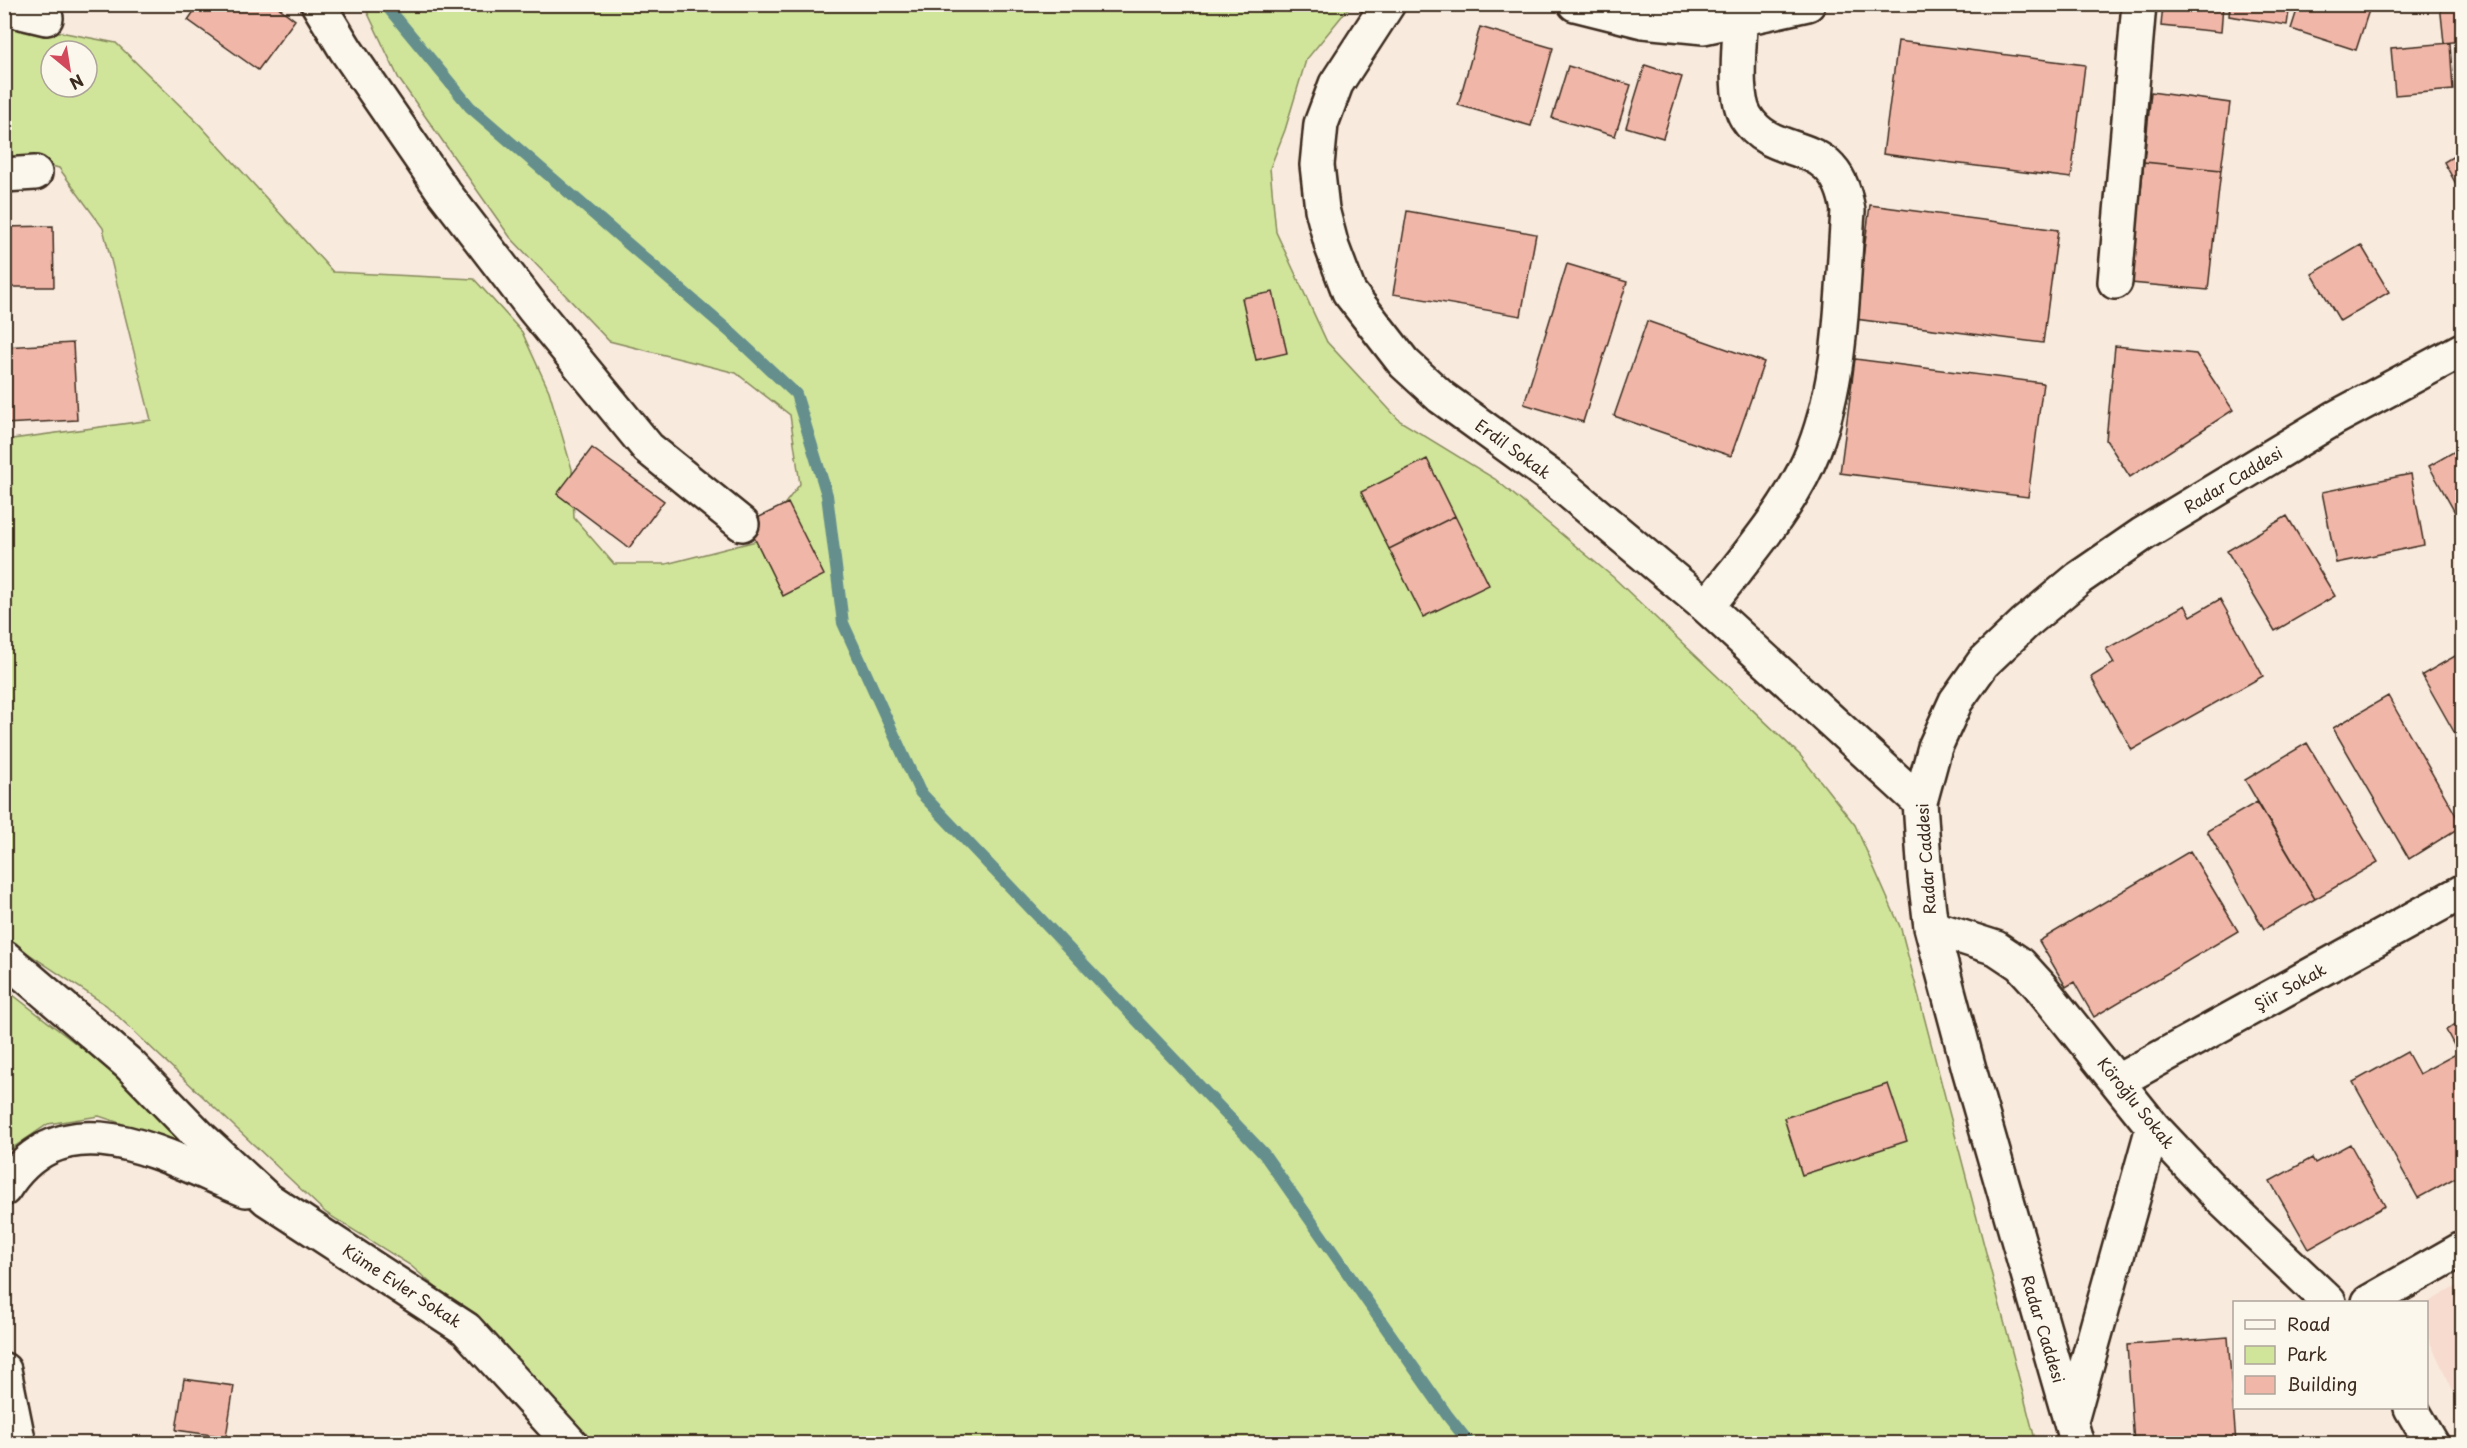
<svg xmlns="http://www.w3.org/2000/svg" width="2467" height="1448" viewBox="0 0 2467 1448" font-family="'Playpen Sans',sans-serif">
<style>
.built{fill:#f6dbce}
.green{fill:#d0e59a;stroke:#86885c;stroke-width:1.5;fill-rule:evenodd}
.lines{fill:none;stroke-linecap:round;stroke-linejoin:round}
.stream{stroke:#658f8d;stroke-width:12}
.building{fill:#f0b7a8;stroke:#3b2a1e;stroke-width:1.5}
.minor-casing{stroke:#3b2a1e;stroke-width:38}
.minor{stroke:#fbf7ec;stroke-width:33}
.labels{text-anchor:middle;stroke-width:4.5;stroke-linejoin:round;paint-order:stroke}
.street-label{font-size:16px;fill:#3b2a1e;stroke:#fbf7ec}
</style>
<rect width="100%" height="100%" fill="#f9eade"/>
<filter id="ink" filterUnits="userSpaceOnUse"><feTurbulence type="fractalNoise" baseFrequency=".0167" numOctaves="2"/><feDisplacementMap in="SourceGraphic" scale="12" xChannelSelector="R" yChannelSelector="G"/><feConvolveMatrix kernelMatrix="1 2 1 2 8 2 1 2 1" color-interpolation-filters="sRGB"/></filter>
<g filter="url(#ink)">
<path class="built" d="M2462 1283V1409L2426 1334 2427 1303Z"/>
<path class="green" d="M364 5H1351L1306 60 1285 130 1270 168 1276 232 1327 342 1400 421 1495 479 1613 577 1800 755 1855 825 1901 929 2036 1443H588L508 1350 410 1265 326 1213 106 1005 5 938V440L151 420 103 228 59 168 5 154 4 21 116 43 200 125 333 272 474 279 522 332 549 391 572 469 574 518 614 564H666L756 541 800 484 790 415 736 373 609 341 510 237 399 79ZM51 51H87V87H51Z
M4 988 123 1080 192 1147 99 1116 48 1124 5 1153Z"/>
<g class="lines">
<path class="stream" d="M385 4 470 107 730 332 796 394 827 495 843 623 920 792 1264 1154 1447 1415 1470 1444"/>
</g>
<path class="building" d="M199 4H274L295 20 258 70 188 20Z
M2163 4H2223L2221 32 2161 26Z
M2230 4H2290L2287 25 2229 16Z
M2299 4H2371L2356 50 2291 29Z
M2440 4H2462V41L2444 43Z
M1480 27 1553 48 1531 126 1458 105Z
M1898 41 2085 65 2071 178 1883 154Z
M2450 43 2453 90 2395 95 2391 48Z
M1645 65 1682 77 1663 138 1626 127Z
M1568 66 1631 85 1615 136 1552 118Z
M2151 92 2230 103 2221 170 2144 162Z
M2462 151V195L2444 162Z
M2144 162 2221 170 2208 290 2131 283Z
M1870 205 2058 230 2043 343 1855 319Z
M1407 211 1536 234 1521 316 1393 294Z
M53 226 54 287H4V227Z
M2361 245 2389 292 2340 321 2312 274Z
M1567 264 1627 282 1583 422 1524 404Z
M1273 292 1287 353 1256 360 1242 298Z
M1647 321 1764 362 1731 456 1614 416Z
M73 343 77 420 4 424V347Z
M2115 346 2196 354 2233 410 2130 477 2106 440Z
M1855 359 2043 383 2028 497 1840 473Z
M2462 447V525L2429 466Z
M592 448 664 501 629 548 557 494Z
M1427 459 1455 516 1389 549 1361 492Z
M2411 474 2424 545 2336 563 2322 492Z
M788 503 824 575 783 596 747 523Z
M1455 516 1489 585 1423 617 1389 549Z
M2287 516 2335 596 2275 631 2227 551Z
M2220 599 2263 676 2132 750 2091 677 2114 663 2106 649 2185 605 2191 616Z
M2462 652V746L2422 675Z
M2388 696 2462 826 2409 859 2333 728Z
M2307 743 2378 862 2315 899 2245 780Z
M2257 802 2315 899 2264 929 2207 831Z
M2190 851 2238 931 2094 1017 2074 982 2066 987 2039 941Z
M2462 1020V1174L2418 1198 2353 1082 2407 1052 2419 1074 2458 1053 2446 1030Z
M1888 1084 1907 1141 1802 1175 1784 1118Z
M2350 1144 2385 1206 2309 1249 2270 1181 2312 1158 2315 1163Z
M2228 1337 2236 1444H2134L2127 1345Z
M184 1379 234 1386 226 1437 176 1430Z"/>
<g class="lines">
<defs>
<path id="minor" d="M318 4 346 50 443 191 533 308 648 448 742 524
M1388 4 1336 84 1321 124 1317 165 1322 209 1332 247 1349 292 1404 363 1441 397 1554 479 1707 607 1920 802
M1575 4 1643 21 1704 27 1808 4
M4 8 46 18
M4 175 35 173
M2115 282 2139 4
M1707 607C1743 560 1793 505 1814 449 1843 374 1842 290 1848 211 1836 131 1775 164 1746 117 1733 96 1740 46 1740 21
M1931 927 1996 948 2020 964 2040 986 2153 1127 2217 1195 2329 1302
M4 957 129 1064 201 1138 267 1199 466 1329 571 1444
M2118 1081 2462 892
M4 1189C65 1093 167 1158 246 1190
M2369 1302 2462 1249
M4 1370 19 1444
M2411 1408 2432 1444
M2071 1421 2153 1127
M2077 1444 1969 1069 1931 927 1925 877 1920 802 1935 747 1956 701 1983 663 2025 623 2079 578 2143 534 2335 418 2462 350"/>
</defs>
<use href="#minor" class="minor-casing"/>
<use href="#minor" class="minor"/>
</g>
</g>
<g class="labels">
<g class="street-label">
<text transform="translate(1513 449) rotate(36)" y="6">Erdil Sokak</text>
<text transform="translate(2233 480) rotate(-31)" y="6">Radar Caddesi</text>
<text transform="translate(1926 859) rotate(-94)" y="6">Radar Caddesi</text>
<text transform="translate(2290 987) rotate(-29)" y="6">Şiir Sokak</text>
<text transform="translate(2136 1103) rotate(51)" y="6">Köroğlu Sokak</text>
<text transform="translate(402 1286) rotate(33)" y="6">Küme Evler Sokak</text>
<text transform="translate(2043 1329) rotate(73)" y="6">Radar Caddesi</text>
</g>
</g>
<rect width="2467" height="1448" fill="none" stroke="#fbf7ec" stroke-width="24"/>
<rect x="12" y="12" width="2443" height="1424" fill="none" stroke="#3b2a1e" stroke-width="2" filter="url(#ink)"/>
<rect x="2233" y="1301" width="195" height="108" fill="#fbf7ec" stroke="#aea59a" stroke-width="1.5"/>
<rect x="2245" y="1320" width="30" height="9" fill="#fbf7ec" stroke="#aea59a" stroke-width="1.5"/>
<text x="2287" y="1331" font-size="18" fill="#3b2a1e">Road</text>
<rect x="2245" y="1346" width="30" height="18" fill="#d0e59a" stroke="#aea59a" stroke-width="1.5"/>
<text x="2287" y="1361" font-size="18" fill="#3b2a1e">Park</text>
<rect x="2245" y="1376" width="30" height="18" fill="#f0b7a8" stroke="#aea59a" stroke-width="1.5"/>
<text x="2287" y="1391" font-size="18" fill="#3b2a1e">Building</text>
<g transform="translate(69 69) rotate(150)"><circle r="28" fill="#fbf7ec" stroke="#aea59a" stroke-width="1.5"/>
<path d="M0-4.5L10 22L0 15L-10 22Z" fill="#d1495b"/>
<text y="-9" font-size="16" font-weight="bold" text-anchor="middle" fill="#3b2a1e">N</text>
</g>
</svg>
